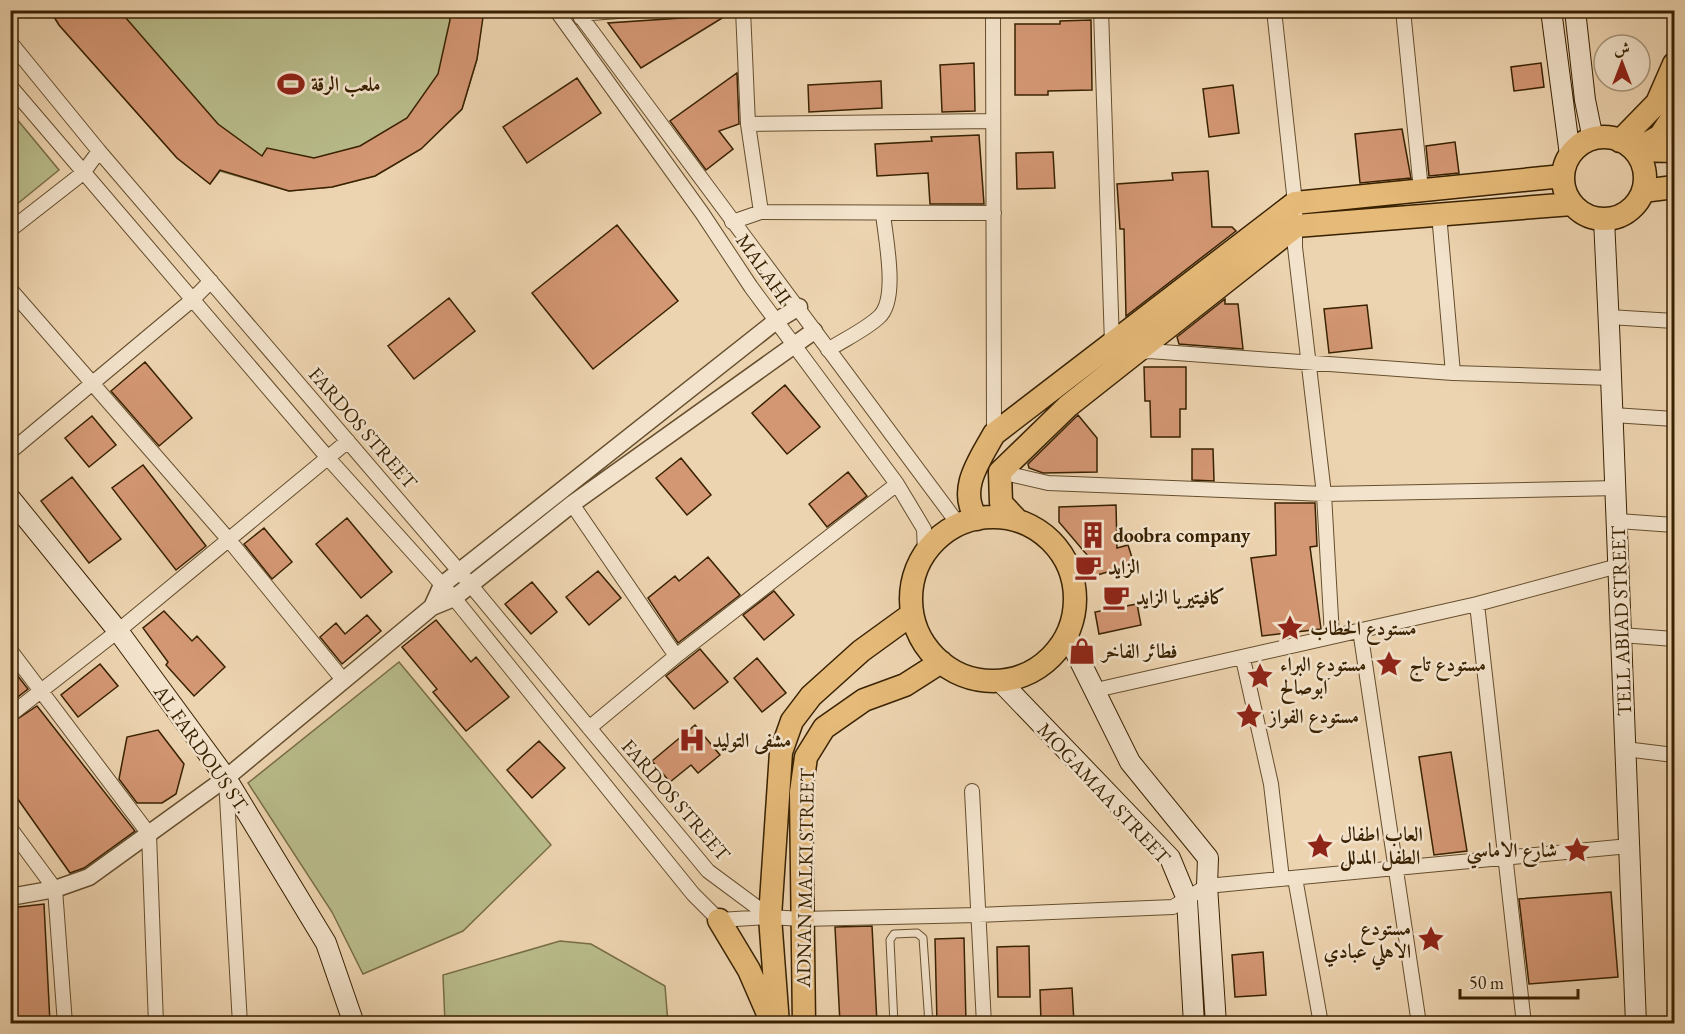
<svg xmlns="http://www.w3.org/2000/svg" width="1685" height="1034" viewBox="0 0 1685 1034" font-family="'EB Garamond',Amiri,serif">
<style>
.green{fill:#b9bc8b;stroke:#786e46;stroke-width:1.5}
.building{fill:#d49774;stroke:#382101;stroke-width:1.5}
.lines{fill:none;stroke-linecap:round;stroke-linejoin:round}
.service-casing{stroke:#654e2d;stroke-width:9}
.minor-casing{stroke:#654e2d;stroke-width:16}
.tertiary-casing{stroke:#654e2d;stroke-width:19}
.secondary-casing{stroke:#382101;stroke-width:22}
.primary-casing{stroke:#382101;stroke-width:25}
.service{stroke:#f3e3cc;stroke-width:7}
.minor{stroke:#f3e3cc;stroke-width:14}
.tertiary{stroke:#f3e3cc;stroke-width:16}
.secondary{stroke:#f3e3cc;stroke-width:20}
.primary{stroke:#e6ba78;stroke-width:22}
.labels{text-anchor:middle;stroke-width:5;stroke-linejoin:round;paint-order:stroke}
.poi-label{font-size:20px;font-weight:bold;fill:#382101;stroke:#f3e3cc;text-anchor:start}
.street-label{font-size:20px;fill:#382101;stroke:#f3e3cc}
</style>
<rect width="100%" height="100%" fill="#edd4b0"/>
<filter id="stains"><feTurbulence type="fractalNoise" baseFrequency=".00333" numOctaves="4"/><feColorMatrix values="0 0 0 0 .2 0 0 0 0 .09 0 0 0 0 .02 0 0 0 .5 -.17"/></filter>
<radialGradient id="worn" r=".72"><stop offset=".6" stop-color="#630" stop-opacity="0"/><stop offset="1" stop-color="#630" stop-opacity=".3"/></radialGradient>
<path class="green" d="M483 10 477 59 462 109 421 149 375 176 332 187 289 191 220 171 210 184 177 158 59 25 50 11Z
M11 112 59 170 11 209H10Z
M399 662 551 845 463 931 363 974 332 912 248 783Z
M560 941 591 944 665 986 668 1023H445L443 975Z"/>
<path class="building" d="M50 10H119L218 124 262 156 267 148 314 158 360 146 407 118 438 74 450 20 448 10H484L477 59 462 109 421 149 375 176 332 187 289 191 220 170 210 184 177 158 59 25Z
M727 15 641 68 608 23Z
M1091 20 1092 90 1048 91V95H1015V24H1060V21Z
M974 63 975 111 942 112 940 65Z
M1541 63 1544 87 1514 91 1511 67Z
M737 73 739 124 719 131 733 149 706 170 670 121Z
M577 78 601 113 527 163 503 127Z
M881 81 882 108 809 112 808 85Z
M1233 85 1239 133 1209 137 1203 89Z
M1402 129 1411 178 1360 183 1355 134Z
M979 135 984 204H930L928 173 877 176 875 144 932 141 931 137Z
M1455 142 1459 173 1429 176 1426 146Z
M1053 152 1055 188 1017 189 1016 153Z
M1208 171 1212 227H1232L1236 231 1126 316 1124 229H1120L1117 184 1173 180 1172 173Z
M617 225 678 301 593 369 532 293Z
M449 298 475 331 414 379 388 346Z
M1225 299V304H1238L1243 349 1179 344 1177 337Z
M1367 305 1372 348 1329 353 1324 309Z
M145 362 192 418 159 446 111 391Z
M1144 367H1186V409H1180V437H1151L1150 401H1145Z
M785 385 820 427 787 454 752 413Z
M1078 415 1097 438V472L1043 473 1029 468 1028 464Z
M92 416 116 445 89 467 65 438Z
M1192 449H1213L1214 481 1192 480Z
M681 458 711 495 687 515 656 478Z
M143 465 206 546 176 570 112 488Z
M848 472 867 496 827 527 809 504Z
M72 477 121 539 89 563 41 501Z
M1275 503H1315L1317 546 1310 547 1321 629 1262 636 1251 558 1276 555Z
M1116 505 1117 548 1128 545 1134 564 1094 576 1088 556 1059 522V507Z
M347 518 392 572 361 598 316 544Z
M264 528 292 562 272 579 244 544Z
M708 557 740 595 678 643 648 598 675 576 679 581Z
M598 571 621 598 589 625 566 597Z
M532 582 557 612 531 634 505 604Z
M774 591 794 615 764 640 743 615Z
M1137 604 1141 625 1099 634 1095 612Z
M164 611 192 641 197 636 225 667 194 696 166 665 168 662 143 628Z
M367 615 381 631 342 664 320 637 336 623 345 634Z
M436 620 471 662 476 657 509 697 466 731 433 692 437 689 402 647Z
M700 649 728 682 694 709 666 676Z
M757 658 786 693 762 712 734 678Z
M100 664 118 686 78 717 61 695Z
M10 666 28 689 10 703Z
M37 706 135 831 84 868 70 873 10 788V724Z
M695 725 720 755 698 773 691 765 670 782 652 761Z
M158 730 184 764 176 794 162 803H137L119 779 127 737Z
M539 741 565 768 532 798 507 770Z
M1451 752 1467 851 1434 855 1419 757Z
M1611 892 1618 977 1529 984 1519 899Z
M44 904 50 1023H10V908Z
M872 926 877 1023H840L835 927Z
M964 938 966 1023H937L935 939Z
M1029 946 1030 997H998L997 947Z
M1263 952 1266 995 1235 997 1232 955Z
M1072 988 1074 1023H1041L1040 990Z"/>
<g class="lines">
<defs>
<path id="service" d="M894 1024 890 940 894 934 917 933 923 938 929 1024"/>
<path id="minor" d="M556 10 702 213 751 287 897 484 924 529 925 554
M576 10 959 525
M743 10 748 124 761 212
M993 10 994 434
M1101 10 1112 344
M1274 10 1295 203V247L1324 494 1332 636
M1403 10 1421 190
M581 18 591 13 632 10
M10 42 99 151 459 571 708 871 770 917
M10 86 328 458 454 598 693 894 719 920 770 917 801 919 978 915 1173 907 1207 886 1629 846
M748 124 993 121
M1439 214 1453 373
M732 222 761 212 994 213
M10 230 83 173 99 151
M10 289 229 540 344 681
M1609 317 1674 321
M828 350C845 339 865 330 879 317 899 299 885 237 883 213
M1138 353 1149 351 1453 373 1612 378
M1613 415 1674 419
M10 452 192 300 211 281
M1000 472 1048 483 1324 494 1618 488
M572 504 676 656
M1618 521 1674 525
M1477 604 1524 1024
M1360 630 1419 1024
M1621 635 1674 639
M10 650 149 834 156 1024
M1243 659 1271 784 1282 879
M1096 690 1477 604 1618 566
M10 715 118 631 348 441
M589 728 676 656 897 484
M1625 749 1674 755
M226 780 240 1024
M972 791 984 1024
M10 828 55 889 65 1024
M1295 878 1321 1024"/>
<path id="tertiary" d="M432 607 442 585 776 321 799 307
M10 897 55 889 89 877 226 778 432 607 454 598 572 504 814 331"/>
<path id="secondary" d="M1551 10 1570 155
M1575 10 1585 100 1593 139
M1604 219C1617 487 1626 755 1636 1024
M10 498 118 631 226 778 326 943 354 1024
M1067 635 1130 762 1208 858 1207 886 1216 1024
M1000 681 1170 858 1187 899 1194 1024"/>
<path id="primary" d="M1563 178a41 41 0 1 1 82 0a41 41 0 1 1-82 0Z
M1620 141 1657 103 1674 64
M1635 150 1660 136 1674 115
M1635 150 1674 151
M1643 191 1674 187
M911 599a82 82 0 1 1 164 0a82 82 0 1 1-164 0Z
M977 519C957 490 979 461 994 434L1295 203 1563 176
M1016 519 1001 503 1000 472 1068 406 1296 226 1572 204
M719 920 749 970 772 1023
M778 1024 770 917 781 752 792 721 811 696 861 651 912 614
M804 1024 801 792 806 757 824 728 864 700 905 685 941 662"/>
</defs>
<use href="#service" class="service-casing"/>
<use href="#minor" class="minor-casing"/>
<use href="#tertiary" class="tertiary-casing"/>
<use href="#secondary" class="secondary-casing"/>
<use href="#primary" class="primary-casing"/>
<use href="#service" class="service"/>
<use href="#minor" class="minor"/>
<use href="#tertiary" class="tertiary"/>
<use href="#secondary" class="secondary"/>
<use href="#primary" class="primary"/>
</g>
<defs>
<symbol id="stadium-bare" viewBox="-9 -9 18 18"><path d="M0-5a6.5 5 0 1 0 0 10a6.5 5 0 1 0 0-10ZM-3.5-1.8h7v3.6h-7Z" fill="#8f2418" stroke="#f3e3cc" stroke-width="2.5" paint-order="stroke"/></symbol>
<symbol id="building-bare" viewBox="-9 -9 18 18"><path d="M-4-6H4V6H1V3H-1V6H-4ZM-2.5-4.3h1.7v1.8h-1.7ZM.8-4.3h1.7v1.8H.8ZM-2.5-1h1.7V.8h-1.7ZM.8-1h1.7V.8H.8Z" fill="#8f2418" stroke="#f3e3cc" stroke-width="2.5" paint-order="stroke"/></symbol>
<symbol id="cafe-bare" viewBox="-9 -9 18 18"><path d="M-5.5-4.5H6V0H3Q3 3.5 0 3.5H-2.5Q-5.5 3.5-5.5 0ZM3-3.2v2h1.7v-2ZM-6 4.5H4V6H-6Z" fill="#8f2418" stroke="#f3e3cc" stroke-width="2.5" paint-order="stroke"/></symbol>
<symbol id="sight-bare" viewBox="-9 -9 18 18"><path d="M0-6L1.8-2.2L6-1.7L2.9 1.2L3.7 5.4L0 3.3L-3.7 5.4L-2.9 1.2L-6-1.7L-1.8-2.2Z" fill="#8f2418" stroke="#f3e3cc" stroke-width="2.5" paint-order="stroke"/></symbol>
<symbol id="shop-bare" viewBox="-9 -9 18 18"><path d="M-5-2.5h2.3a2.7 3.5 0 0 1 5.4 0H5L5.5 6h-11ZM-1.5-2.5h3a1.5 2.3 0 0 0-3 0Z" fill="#8f2418" stroke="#f3e3cc" stroke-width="2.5" paint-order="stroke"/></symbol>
<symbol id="hospital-bare" viewBox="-9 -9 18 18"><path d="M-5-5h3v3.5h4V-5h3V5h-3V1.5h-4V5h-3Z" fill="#8f2418" stroke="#f3e3cc" stroke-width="2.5" paint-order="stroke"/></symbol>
</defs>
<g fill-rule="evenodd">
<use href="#stadium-bare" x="272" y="65" width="38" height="38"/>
<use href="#building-bare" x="1074" y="516" width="38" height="38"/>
<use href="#cafe-bare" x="1069" y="548" width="38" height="38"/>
<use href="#cafe-bare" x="1097" y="578" width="38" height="38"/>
<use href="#sight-bare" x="1271" y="609" width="38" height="38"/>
<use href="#shop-bare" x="1063" y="632" width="38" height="38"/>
<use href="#sight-bare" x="1370" y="645" width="38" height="38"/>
<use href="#sight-bare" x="1241" y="657" width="38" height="38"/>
<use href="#sight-bare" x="1230" y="697" width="38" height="38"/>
<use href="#hospital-bare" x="673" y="721" width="38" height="38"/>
<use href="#sight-bare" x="1301" y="827" width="38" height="38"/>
<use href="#sight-bare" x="1558" y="831" width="38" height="38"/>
<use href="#sight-bare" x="1412" y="920" width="38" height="38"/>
</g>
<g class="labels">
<g class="poi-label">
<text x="311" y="91">ملعب الرقة</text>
<text x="1113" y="542">doobra company</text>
<text x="1108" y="574">الزايد</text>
<text x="1136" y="604">كافيتيريا الزايد</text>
<text x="1310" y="635">مستودع الحطاب</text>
<text x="1102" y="658">فطائر الفاخر</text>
<text x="1280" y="671">مستودع البراء<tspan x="1280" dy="23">ابوصالح</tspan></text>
<text x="1409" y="671">مستودع تاج</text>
<text x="1269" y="723">مستودع الفواز</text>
<text x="712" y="747">مشفى التوليد</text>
<text x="1340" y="841">العاب اطفال<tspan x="1340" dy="23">الطفل المدلل</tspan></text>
<text x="1557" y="857" text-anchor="end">شارع الاماسي</text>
<text x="1411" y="935" text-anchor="end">مستودع<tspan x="1411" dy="23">الاهلي عبادي</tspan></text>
</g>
<g class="street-label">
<text transform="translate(764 269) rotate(55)" y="7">MALAHI</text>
<text transform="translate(363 428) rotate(49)" y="7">FARDOS STREET</text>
<text transform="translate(1621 621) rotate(-92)" y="7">TELL ABIAD STREET</text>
<text transform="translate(202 749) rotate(55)" y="7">AL FARDOUS ST.</text>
<text transform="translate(1104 793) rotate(47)" y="7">MOGAMAA STREET</text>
<text transform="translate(676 800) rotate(49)" y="7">FARDOS STREET</text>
<text transform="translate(805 878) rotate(-89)" y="7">ADNAN MALKI STREET</text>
</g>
</g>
<rect width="1685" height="1034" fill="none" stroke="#edd4b0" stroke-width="36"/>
<rect x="12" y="12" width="1661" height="1010" fill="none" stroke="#382101" stroke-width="3"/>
<rect x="18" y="18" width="1649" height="998" fill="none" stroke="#382101" stroke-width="1.5"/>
<g transform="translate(1622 63)"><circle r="28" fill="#f3e3cc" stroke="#a8957b" stroke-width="1.5"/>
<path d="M0-4.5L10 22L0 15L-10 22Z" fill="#8f2418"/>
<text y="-9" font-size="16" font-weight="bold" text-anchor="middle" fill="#382101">ش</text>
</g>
<path d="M1460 989v9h118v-9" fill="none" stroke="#382101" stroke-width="3"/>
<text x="1469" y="989" font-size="18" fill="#382101" stroke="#f3e3cc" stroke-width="4.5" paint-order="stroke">50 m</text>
<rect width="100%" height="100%" filter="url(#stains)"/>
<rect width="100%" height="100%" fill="url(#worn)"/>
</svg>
